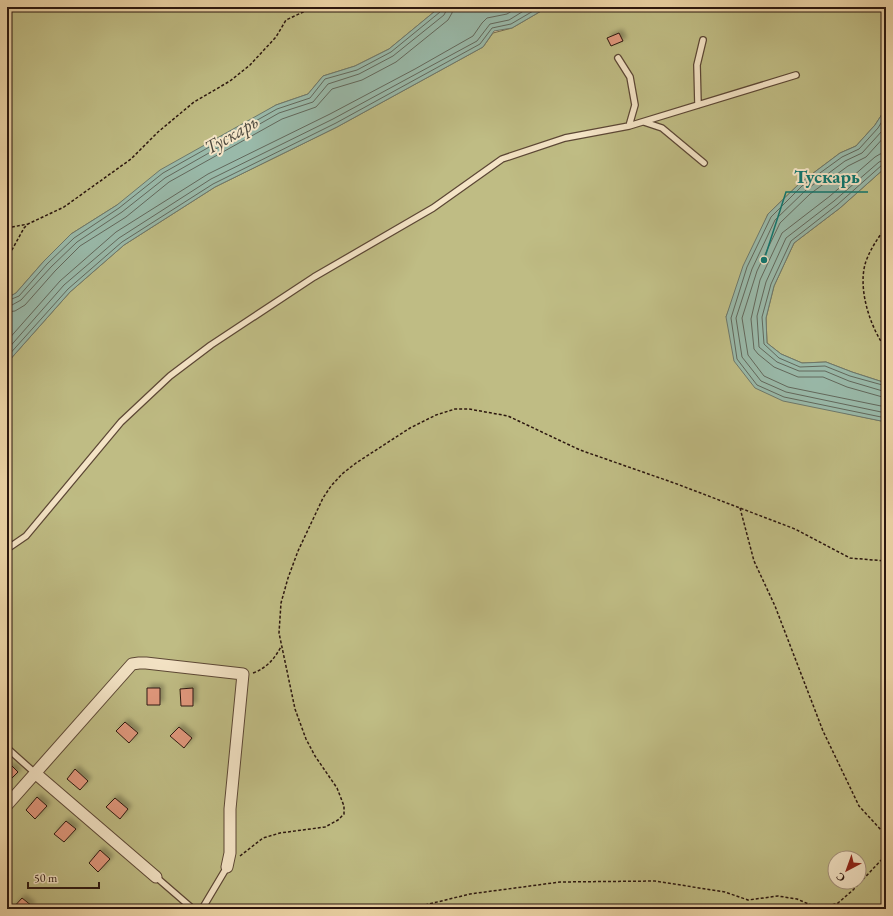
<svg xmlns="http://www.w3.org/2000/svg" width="893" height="916" viewBox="0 0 893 916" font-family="'EB Garamond',serif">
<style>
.green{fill:#bfbc84;stroke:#766a4a;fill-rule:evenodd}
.water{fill:#99b9a9;stroke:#6d786b}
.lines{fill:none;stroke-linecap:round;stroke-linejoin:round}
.shore{stroke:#62685c;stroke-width:1}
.building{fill:#e1987d;stroke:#2c170f;filter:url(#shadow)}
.service-casing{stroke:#5c4735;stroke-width:8}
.minor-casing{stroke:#5c4735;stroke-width:13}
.path{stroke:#2c170f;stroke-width:1.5;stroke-dasharray:3 2;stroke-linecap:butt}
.service{stroke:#f4e4c6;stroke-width:5.5}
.minor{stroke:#f4e4c6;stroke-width:11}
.labels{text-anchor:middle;stroke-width:4;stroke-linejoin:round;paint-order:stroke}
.water-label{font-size:19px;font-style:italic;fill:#4d483d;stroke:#f4e4c6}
.leader{fill:none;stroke:#0f766e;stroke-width:1.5}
.callout-dot{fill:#0f766e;stroke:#f4e4c6;stroke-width:1.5}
.callout-label{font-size:19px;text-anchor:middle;font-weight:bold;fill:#0f766e;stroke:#f4e4c6;stroke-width:4;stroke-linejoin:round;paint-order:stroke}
</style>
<defs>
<filter id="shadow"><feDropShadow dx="3.5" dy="-3.5" stdDeviation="2" flood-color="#0004"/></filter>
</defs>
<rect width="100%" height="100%" fill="#eed6a8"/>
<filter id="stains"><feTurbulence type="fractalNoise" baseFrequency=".005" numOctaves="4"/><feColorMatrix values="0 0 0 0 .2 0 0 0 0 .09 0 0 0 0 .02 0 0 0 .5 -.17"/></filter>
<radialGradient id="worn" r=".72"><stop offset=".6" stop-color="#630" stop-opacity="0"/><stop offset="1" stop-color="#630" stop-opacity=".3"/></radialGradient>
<path class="green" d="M7 7H440L389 49 355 66 323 76 308 94 276 105 71 234 44 261 16 293 7 298Z
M548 7H886V108L875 125 856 146 840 153 800 183 768 214 726 317 844 413 886 422V909H7V363L70 292 124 245 215 187 337 127 483 47 493 33 512 28ZM835 858H859V882H835Z
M886 167V383L852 372 826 362 802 363 781 354 767 343 766 318 774 286 794 243 840 208Z"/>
<path class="water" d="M440 7H548L512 28 494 31 483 47 337 127 215 187 124 245 70 292 7 363V298L16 293 44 261 71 234 117 205 160 170 276 105 308 94 323 76 355 66 389 49Z
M886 108V167L840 208 794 243 774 286 766 318 767 343 781 354 802 363 826 362 852 372 886 383V422L783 401 755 388 734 361 726 317 743 266 768 214 800 183 840 153 856 146 875 125Z"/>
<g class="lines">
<path class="shore" d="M886 115 878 128 859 149 842 157 802 186 771 217 747 267 731 318 737 359 757 385 784 397 886 418
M886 124 882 131 862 153 845 161 806 190 775 220 752 269 736 318 742 357 761 381 786 392 886 413
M886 135 866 157 848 166 810 194 780 223 757 271 742 318 748 355 764 376 788 387 886 407
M886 153 880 154 875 157 830 196 782 233 760 280 751 319 754 349 758 354 774 367 798 377H823L847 387 886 398
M886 159 879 162 834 201 786 238 766 282 757 316 759 347 777 362 799 371H825L849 381 886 392
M886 164 882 165 837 205 791 241 771 284 762 317 764 344 779 358 800 367 825 366 850 376 886 386
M7 301 19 296 47 264 74 238 119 208 163 173 277 109 310 98 325 79 357 70 391 52 440 12 442 7
M7 306 12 305 21 300 51 267 77 242 122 212 165 178 279 113 313 102 328 84 359 74 393 56 444 15 446 11 447 7
M7 312 15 311 25 305 55 271 80 246 126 217 169 182 282 119 316 107 332 89 362 80 396 62 448 20 452 13 453 7
M7 341 60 281 116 232 208 174 330 114 415 69 473 36 482 23 487 18 507 14 518 7
M7 350 64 285 119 238 211 179 333 119 477 41 490 24 509 20 530 7
M7 357 68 289 122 242 213 184 336 123 480 44 492 28 511 24 540 7"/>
</g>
<path class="building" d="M619 33 623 41 611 46 607 38Z
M147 688H160V705H147Z
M193 688V706H181L180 689Z
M125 722 138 733 129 743 116 731Z
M179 727 192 738 184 748 170 736Z
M11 765 18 772 9 781 7 779V770Z
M75 769 88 781 80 790 67 779Z
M37 797 47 806 35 819 26 810Z
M115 798 128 809 120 819 106 807Z
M66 821 76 829 64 842 54 834Z
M100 850 110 859 98 872 89 863Z
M22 898 32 906 29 909H12Z"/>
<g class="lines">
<defs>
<path id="service" d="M618 58 630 77 635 105 629 126
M698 105 697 65 703 40
M644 122 662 128 704 163
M7 549 26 536 121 422 170 376 211 345 314 277 433 208 502 159 565 138 629 126 796 75
M7 748 35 773
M156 877 193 909
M202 909 227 867"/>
<path id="minor" d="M35 773 156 877
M7 805 132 664 139 663H146L243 674 230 809V853L227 867"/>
</defs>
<use href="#service" class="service-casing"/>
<use href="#minor" class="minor-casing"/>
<path class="path" d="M886 227C878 238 871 248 866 261 857 288 870 327 886 349
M7 228 28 224
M7 259 24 228 28 224 64 207 131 159 158 132 194 102 230 81 250 65 276 37 286 20 314 7
M740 508 754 561 775 606 823 731 859 806 882 831 886 832
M253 673C267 668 274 659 281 647
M240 856 263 838 280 833 325 827 338 820 344 814V806L337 788 315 756 306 739 295 709 279 633 281 603 288 578 298 551 323 498 331 486 342 474 356 463 410 428 436 415 455 409H469L508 416 580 450 677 484 795 529 850 558 886 561
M416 909 425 905 470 894 560 882 655 881 725 892 748 900 778 896 797 899 820 909 838 903 853 890 886 855"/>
<use href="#service" class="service"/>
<use href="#minor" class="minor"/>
</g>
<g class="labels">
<g class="water-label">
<text transform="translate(231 134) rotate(-30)" y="7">Тускарь</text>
</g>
</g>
<path class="leader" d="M764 260L786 192H868"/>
<circle class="callout-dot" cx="764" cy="260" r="4"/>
<g class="callout-label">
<text x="827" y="183">Тускарь</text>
</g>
<rect width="893" height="916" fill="none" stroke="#eed6a8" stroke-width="24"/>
<rect x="8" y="8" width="877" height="900" fill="none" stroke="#2c170f" stroke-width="2"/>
<rect x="12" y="12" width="869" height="892" fill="none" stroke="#2c170f"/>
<g transform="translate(847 870) rotate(221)"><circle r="19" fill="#f4e4c6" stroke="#a4927d"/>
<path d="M0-3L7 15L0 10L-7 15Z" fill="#8f2418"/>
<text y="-6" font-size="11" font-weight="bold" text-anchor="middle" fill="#2c170f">С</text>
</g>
<path d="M28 882v6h71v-6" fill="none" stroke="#2c170f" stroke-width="2"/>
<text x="34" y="882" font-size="12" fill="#2c170f" stroke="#f4e4c6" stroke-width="3" paint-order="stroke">50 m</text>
<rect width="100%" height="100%" filter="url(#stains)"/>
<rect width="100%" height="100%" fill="url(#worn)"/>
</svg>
